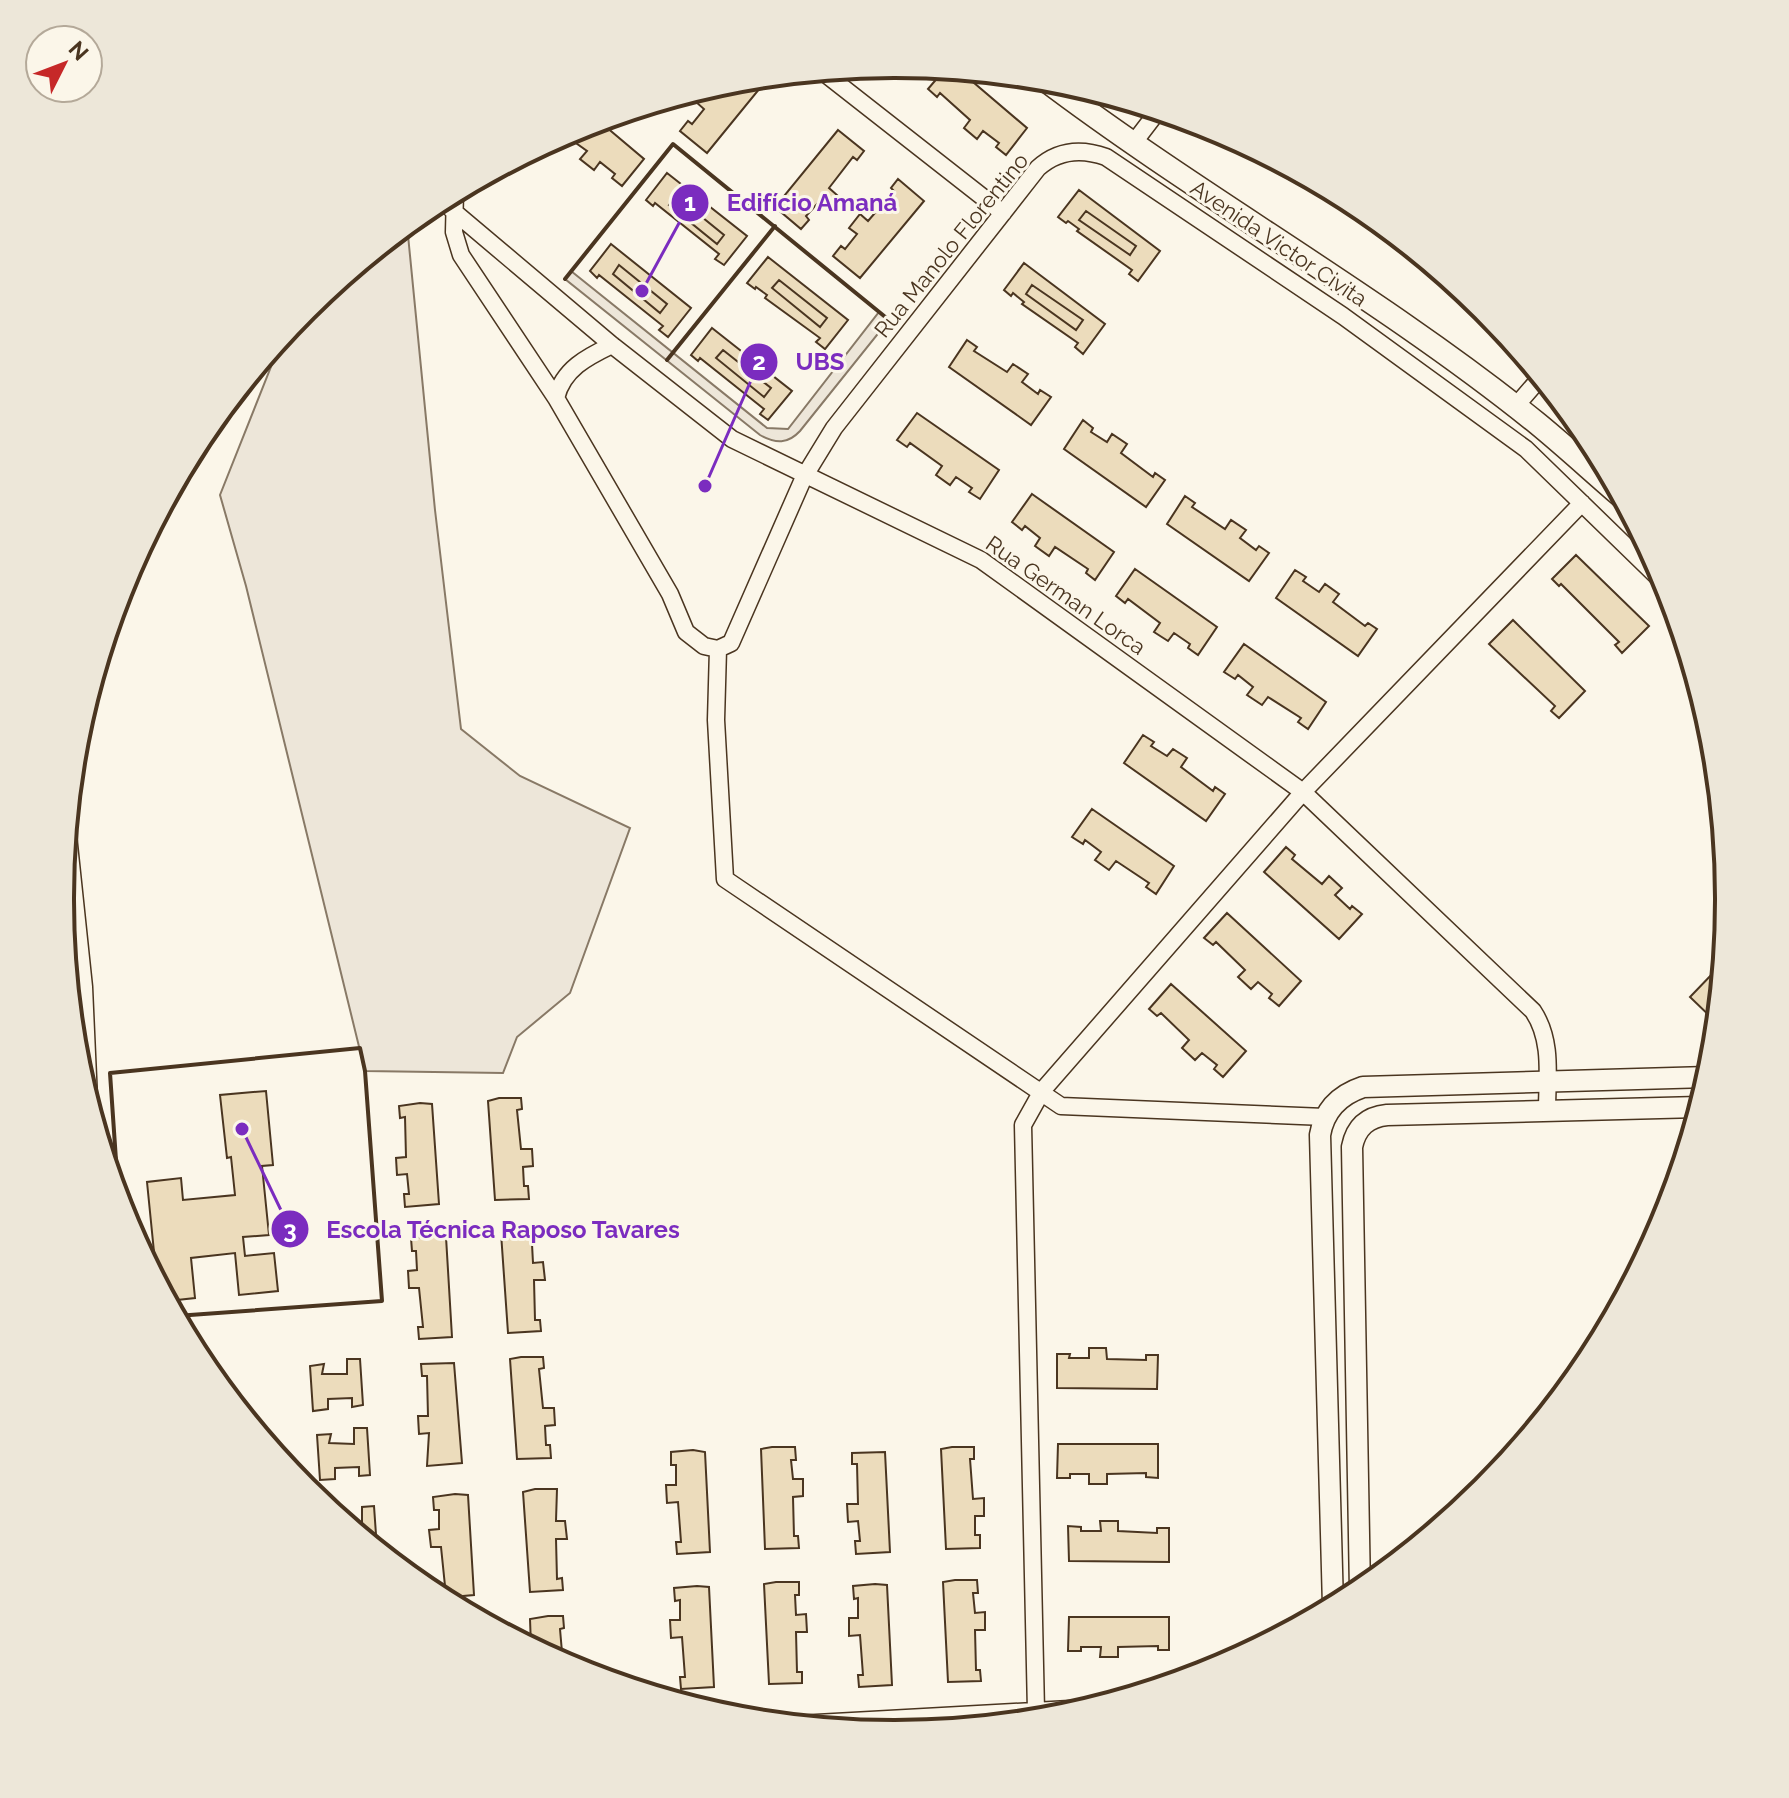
<svg xmlns="http://www.w3.org/2000/svg" width="1789" height="1798" viewBox="0 0 1789 1798" font-family="Raleway,sans-serif">
<style>
.green{fill:#ede6d9;stroke:#887966;stroke-width:2}
.building{fill:#ecdcbc;stroke:#4a3520;stroke-width:2}
.lines{fill:none;stroke-linecap:round;stroke-linejoin:round}
.minor-casing{stroke:#4a3520;stroke-width:19}
.tertiary-casing{stroke:#4a3520;stroke-width:23}
.secondary-casing{stroke:#4a3520;stroke-width:25}
.minor{stroke:#fbf6e9;stroke-width:16}
.tertiary{stroke:#fbf6e9;stroke-width:20}
.secondary{stroke:#fbf6e9;stroke-width:22}
.wall{stroke:#4a3520;stroke-width:4}
.labels{text-anchor:middle;stroke-width:6;stroke-linejoin:round;paint-order:stroke}
.street-label{font-size:22px;fill:#4a3520;stroke:#fbf6e9}
.rim{fill:none;stroke:#4a3520;stroke-width:4}
.leader{fill:none;stroke:#7b2cbf;stroke-width:3}
.callout-dot{fill:#7b2cbf;stroke:#fbf6e9;stroke-width:3}
.mark-label{font-size:24px;text-anchor:middle;font-weight:bold;fill:#fff}
.callout-label{font-size:24px;text-anchor:middle;font-weight:bold;fill:#7b2cbf;stroke:#fbf6e9;stroke-width:6;stroke-linejoin:round;paint-order:stroke}
</style>
<rect width="100%" height="100%" fill="#fbf6e9"/>
<path class="green" d="M407 225 435 510 461 729 520 776 630 828 570 993 517 1037 503 1073 365 1071 246 586 220 495 284 334 305 309Z
M571 271 767 428 788 429 879 312 889 320 800 431C788 444 776 444 760 435L565 279Z"/>
<path class="building" d="M945 69 960 71 1027 128 1006 155 996 147 999 143 983 131 977 139 964 128 970 120 940 93 937 97 928 89Z
M769 77 707 153 680 131 688 121 692 124 704 109 696 102 707 89 715 96 723 83Z
M599 121 644 159 622 186 612 178 615 174 600 162 594 170 580 159 587 151 566 136 576 128Z
M838 130 864 151 857 160 853 157 829 188 837 195 826 208 819 202 806 216 809 220 801 229 775 207Z
M667 173 747 236 724 265 715 259 719 254 655 203 653 206 646 200Z
M898 179 924 201 860 278 833 256 841 246 845 249 857 234 849 228 860 214 868 221 894 191 891 188Z
M1079 190 1160 251 1138 281 1129 274 1132 270 1077 231 1079 229 1068 221 1066 223 1058 217Z
M676 196 724 235 717 244 669 205Z
M1086 211 1136 246 1130 255 1079 220Z
M611 244 691 308 668 337 659 330 663 326 599 275 597 278 590 271Z
M768 257 848 320 825 349 816 342 820 338 765 298 767 295 756 287 755 289 747 283Z
M1024 263 1105 324 1083 354 1075 347 1078 343 1022 304 1024 302 1013 293 1011 296 1004 290Z
M619 265 667 304 660 313 613 274Z
M779 280 827 318 820 327 772 288Z
M1032 285 1083 320 1076 330 1026 294Z
M712 328 792 391 768 420 760 414 764 409 700 358 698 361 691 355Z
M967 340 977 347 974 351 1007 372 1013 364 1028 374 1022 382 1038 394 1040 390 1051 397 1031 425 949 367Z
M723 350 771 388 764 397 716 358Z
M917 413 999 470 980 499 969 492 972 488 956 477 950 485 936 475 942 466 910 443 907 447 897 440Z
M1083 420 1093 428 1091 432 1107 442 1112 434 1127 444 1121 453 1153 477 1155 473 1165 480 1146 507 1064 449Z
M1032 494 1114 552 1095 580 1086 573 1088 569 1055 547 1049 556 1035 546 1040 538 1025 526 1022 530 1012 522Z
M1185 496 1195 503 1192 507 1225 529 1231 520 1246 530 1240 538 1256 550 1259 546 1269 553 1249 581 1167 524Z
M1576 555 1649 626 1622 653 1615 645 1619 642 1561 584 1559 586 1552 579Z
M1135 569 1217 627 1198 655 1188 648 1190 644 1174 633 1168 641 1154 632 1160 623 1128 599 1125 603 1116 596Z
M1295 570 1306 577 1303 581 1319 592 1325 584 1339 594 1333 602 1365 626 1368 623 1377 629 1358 656 1276 598Z
M1513 620 1585 691 1559 718 1551 711 1555 706 1489 644Z
M1244 644 1326 702 1308 729 1298 722 1301 718 1268 697 1262 705 1247 695 1253 687 1238 675 1235 679 1224 672Z
M1143 735 1154 742 1151 746 1167 756 1173 749 1187 758 1181 767 1213 791 1215 787 1225 794 1206 821 1124 763Z
M1092 809 1174 866 1156 894 1146 887 1149 883 1116 861 1109 870 1095 860 1101 852 1085 840 1083 844 1072 837Z
M1286 847 1295 855 1292 859 1322 884 1329 876 1342 888 1335 895 1350 909 1352 906 1362 914 1339 939 1264 872Z
M1227 913 1301 981 1279 1006 1269 998 1272 994 1258 982 1251 989 1238 977 1245 970 1216 942 1213 945 1204 938Z
M1716 970 1721 975 1717 1023 1690 997Z
M1171 984 1246 1051 1223 1077 1214 1069 1217 1065 1202 1053 1195 1060 1182 1048 1189 1040 1161 1013 1157 1016 1149 1009Z
M266 1091 273 1165 262 1166 269 1235 243 1237 245 1256 274 1253 278 1291 239 1295 235 1253 191 1258 195 1298 168 1301 148 1264 147 1252H154L147 1182 181 1178 183 1200 235 1195 231 1157 227 1158 220 1095Z
M499 1098H521L522 1109 517 1110 521 1149H532L533 1166 523 1167 524 1186H528L529 1199 495 1200 488 1101Z
M420 1103 432 1104 439 1204 405 1207 404 1194H409L407 1174 397 1175 396 1158 406 1157 405 1117 400 1118 399 1106Z
M535 1230 536 1243 532 1244 533 1263 543 1262 545 1280H534L535 1320H540L541 1331 508 1333 501 1233Z
M433 1236 446 1237 452 1337 419 1339 418 1327H423L419 1288H409L408 1271 417 1270 416 1251H412L411 1238Z
M1089 1348H1106L1107 1359 1146 1360V1355H1158L1157 1389 1057 1388V1354H1070L1069 1358H1089Z
M521 1357H543L544 1368 539 1369 543 1408H554L555 1425 545 1426 546 1445H550L551 1458 517 1459 510 1359Z
M347 1359H360L363 1405 352 1407V1398L328 1399V1409L313 1411 310 1366 324 1364 322 1374H347Z
M454 1363 462 1463 427 1466 429 1433 419 1434 418 1416H428L427 1376H422L421 1364Z
M354 1428H367L370 1475 359 1476V1467L335 1468V1479L320 1480 317 1435 331 1434 329 1443 354 1444Z
M1058 1444H1158V1478L1146 1477V1473L1107 1474V1484H1089V1474H1070V1478H1057Z
M772 1447H795L796 1460H791L793 1479H803V1496L793 1497 794 1536H798L799 1548 765 1549 761 1449Z
M952 1447H974V1459H970L973 1499 984 1498V1516H975V1535H980V1548L946 1549 941 1449Z
M693 1450 705 1452 710 1552 677 1554 676 1542H681L678 1502 667 1503 666 1485H676V1465H671V1452Z
M885 1452 890 1552 856 1554 855 1541H860L858 1521 848 1522 847 1504H858L857 1464H852V1453Z
M535 1489H557L556 1521H565L567 1539H556L557 1579 562 1578 563 1590 530 1592 523 1492Z
M455 1494 468 1495 474 1595 441 1598 440 1586H445L441 1547H431L429 1530 439 1529V1510H434L433 1497Z
M374 1506 377 1549 345 1522H362V1507Z
M1100 1521H1118V1531L1157 1533V1528H1169V1562L1069 1561 1068 1526 1081 1527V1531H1101Z
M955 1580H977L978 1593H973L975 1613 985 1612V1630H975L976 1670H980L981 1681 948 1682 943 1582Z
M776 1582H799V1595H795L796 1615 806 1614 807 1632H796L797 1672H802V1683L769 1684 764 1584Z
M875 1584 887 1585 892 1685 859 1687 858 1675H863L860 1635 849 1636V1618H858V1598L854 1599 853 1586Z
M697 1586 709 1587 714 1687 681 1689 680 1677H685L682 1637 671 1638 670 1620H680V1600L675 1601 674 1588Z
M548 1616H563L564 1628 560 1629 563 1664 531 1646 530 1619Z
M1069 1617H1169V1650H1158V1646L1118 1647V1657H1100L1101 1647H1081V1651H1068Z"/>
<g class="lines">
<defs>
<path id="minor" d="M823 72 1003 213
M1132 145 1158 111
M455 192 454 232 461 255 556 398 670 594 686 632 704 646 718 649 731 643 804 477 834 428 1038 168C1058 150 1081 148 1106 157L1343 316 1526 449 1668 587
M452 210 612 345 732 439 981 560 1303 792 1533 1011C1553 1041 1547 1077 1547 1111
M556 398C563 369 587 357 612 345
M1515 407 1541 377
M718 649 716 720 725 879 1061 1106 1325 1117
M1036 1711 1023 1125 1042 1091 1303 792 1582 503
M798 1724 1087 1708"/>
<path id="tertiary" d="M66 835 82 987 87 1099
M1360 1591 1352 1147C1356 1127 1368 1117 1387 1115L1699 1107
M1333 1606 1320 1135C1324 1111 1339 1095 1363 1087L1708 1077"/>
<path id="secondary" d="M1044 79C1204 200 1382 298 1538 424 1566 447 1593 472 1621 496"/>
</defs>
<use href="#minor" class="minor-casing"/>
<use href="#tertiary" class="tertiary-casing"/>
<use href="#secondary" class="secondary-casing"/>
<use href="#minor" class="minor"/>
<use href="#tertiary" class="tertiary"/>
<use href="#secondary" class="secondary"/>
<path class="wall" d="M565 279 673 144 889 320
M667 360 775 226
M119 1204 110 1073 360 1048 365 1071 382 1301 176 1316"/>
</g>
<g class="labels">
<g class="street-label">
<text transform="translate(1279 243) rotate(34)" y="8">Avenida Victor Civita</text>
<text transform="translate(951 245) rotate(-51)" y="8">Rua Manolo Florentino</text>
<text transform="translate(1066 595) rotate(35)" y="8">Rua German Lorca</text>
</g>
</g>
<path d="M0 0H1789V1798H0ZM894 78H895A820 820 0 0 1 1715 898V900A820 820 0 0 1 895 1720H894A820 820 0 0 1 74 900V898A820 820 0 0 1 894 78Z" fill="#ede7d9" fill-rule="evenodd"/>
<path class="rim" d="M894 78H895A820 820 0 0 1 1715 898V900A820 820 0 0 1 895 1720H894A820 820 0 0 1 74 900V898A820 820 0 0 1 894 78Z"/>
<path class="leader" d="M642 291L690 203M705 486L759 362M242 1129L290 1229"/>
<g class="callout-dot">
<circle cx="642" cy="291" r="8"/>
<circle cx="705" cy="486" r="8"/>
<circle cx="242" cy="1129" r="8"/>
<circle cx="690" cy="203" r="20"/>
<circle cx="759" cy="362" r="20"/>
<circle cx="290" cy="1229" r="20"/>
</g>
<g class="mark-label">
<text x="690" y="211">1</text>
<text x="759" y="370">2</text>
<text x="290" y="1238">3</text>
</g>
<g class="callout-label">
<text x="812" y="211">Edifício Amaná</text>
<text x="820" y="370">UBS</text>
<text x="503" y="1238">Escola Técnica Raposo Tavares</text>
</g>
<g transform="translate(64 64) rotate(48)"><circle r="38" fill="#fbf6e9" stroke="#b4a999" stroke-width="2"/>
<path d="M0-6L14 30L0 20L-14 30Z" fill="#c62828"/>
<text y="-12" font-size="22" font-weight="bold" text-anchor="middle" fill="#4a3520">N</text>
</g>
</svg>
